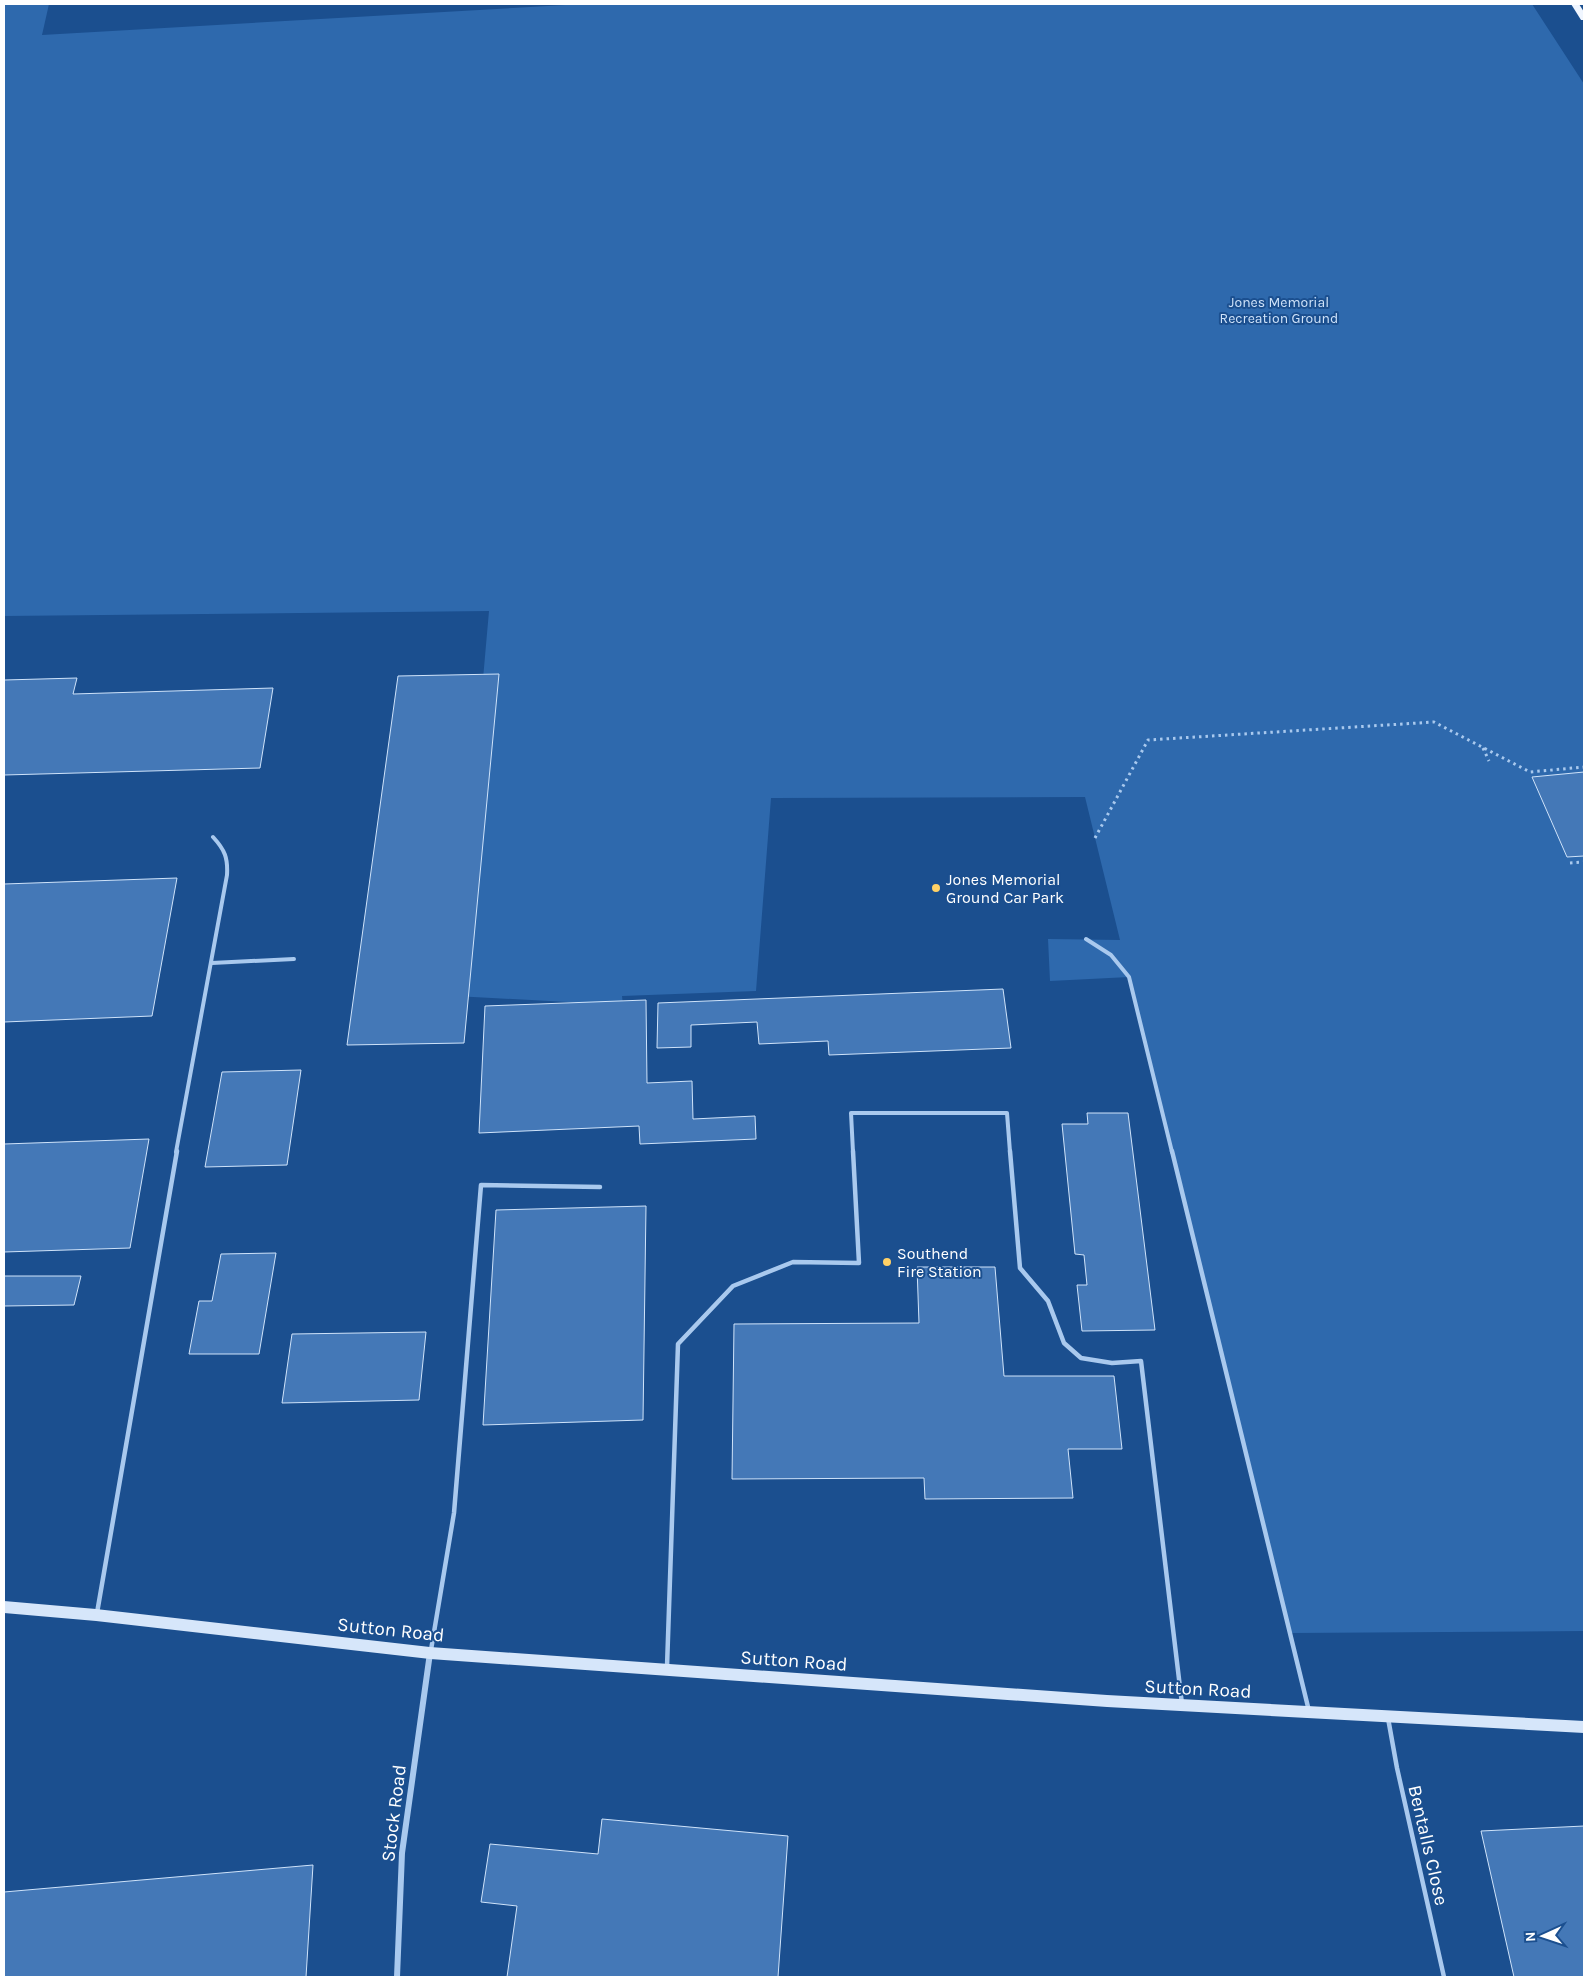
<svg xmlns="http://www.w3.org/2000/svg" width="1588" height="1981" viewBox="0 0 1588 1981" font-family="Karla,sans-serif">
<style>
.green{fill:#2e69ad}
.building{fill:#4478b7;stroke:#cfe3fa}
.lines{fill:none;stroke-linecap:round;stroke-linejoin:round}
.path{stroke:#a9c9ee;stroke-width:3;stroke-dasharray:2.5 4;stroke-linecap:butt}
.lane-far1{stroke:#a9c9ee;stroke-width:4}
.lane{stroke:#a9c9ee;stroke-width:4.5}
.street{stroke:#a9c9ee;stroke-width:6}
.secondary{fill:#d6e6fa;fill-rule:evenodd}
.primary{fill:#f0f6ff;fill-rule:evenodd}
.poi-dot{fill:#ffd166;stroke:#1b4f8f;stroke-width:2}
.labels{text-anchor:middle;stroke-width:4;stroke-linejoin:round;paint-order:stroke}
.far-park-label{font-size:14px;fill:#cfe3fa;stroke:#1b4f8f}
.poi-label{font-size:16px;fill:#fff;stroke:#1b4f8f;text-anchor:start}
.near-street-label{font-size:19px;fill:#fff;stroke:#1b4f8f}
</style>
<rect width="100%" height="100%" fill="#1b4f8f"/>
<path class="green" d="M4 4H49L42 35 583 4H1532L1584 84V1631L1291 1633 1129 977 1050 981 1048 939 1120 940 1085 797 771 798 756 991 622 996 623 1005 455 996 489 611 4 616Z"/>
<path class="building" d="M499 674 464 1043 347 1045 398 676Z
M77 678 73 694 273 688 260 768 4 775V680Z
M1584 772V856L1567 857 1532 777Z
M177 878 152 1016 4 1022V884Z
M1003 989 1011 1048 829 1055 828 1041 759 1044 757 1022 691 1025V1047L657 1048 658 1003Z
M646 1000 647 1083 692 1081 693 1119 755 1116 756 1139 640 1144 639 1126 479 1133 485 1006Z
M301 1070 287 1165 205 1167 222 1072Z
M1087 1113H1128L1155 1330 1082 1331 1077 1285H1087L1084 1255 1075 1254 1062 1124H1088Z
M149 1139 130 1248 4 1252V1144Z
M646 1206 643 1420 483 1425 496 1210Z
M276 1253 259 1354H189L199 1301H212L221 1254Z
M917 1267H995L1004 1376H1114L1122 1449H1068L1073 1498 925 1499 924 1478 732 1479 734 1324 919 1323Z
M4 1276H81L74 1305 4 1306Z
M426 1332 419 1400 282 1403 292 1334Z
M602 1819 788 1836 778 1977H507L517 1906 481 1902 490 1844 598 1854Z
M1584 1826V1977H1514L1481 1831Z
M313 1865 306 1977H4V1892Z"/>
<g class="lines">
<path class="path" d="M1483 748 1489 761
M1095 838 1148 740 1434 722 1530 772 1584 767
M1570 863 1584 862"/>
<path class="lane-far1" d="M1086 939 1111 955 1129 977 1172 1152
M212 963 294 959
M176 1152 227 875C228 858 225 850 213 837
M853 1152 851 1113H1007L1010 1152"/>
<path class="lane" d="M1010 1151 1020 1268 1048 1301 1064 1343 1081 1358 1112 1363 1141 1361 1182 1704
M1172 1151 1309 1711
M97 1613 177 1151
M431 1650 454 1513 481 1185 600 1187
M667 1667 678 1344 733 1286 793 1262 859 1263 853 1151
M1388 1718 1397 1768 1444 1977"/>
<path class="street" d="M397 1977 402 1853 430 1653"/>
<path class="secondary" d="M4 1601 96 1609 430 1647 1107 1695 1584 1721V1733L1107 1707 430 1659 96 1621 4 1613Z"/>
<path class="primary" d="M1571 4H1579L1584 12V20H1581Z"/>
</g>
<g class="poi-dot">
<circle cx="936" cy="888" r="5"/>
<circle cx="887" cy="1262" r="5"/>
</g>
<g class="labels">
<g class="far-park-label">
<text x="1279" y="307">Jones Memorial<tspan x="1279" dy="16">Recreation Ground</tspan></text>
</g>
<g class="poi-label">
<text x="946" y="885">Jones Memorial<tspan x="946" dy="18">Ground Car Park</tspan></text>
<text x="897" y="1259">Southend<tspan x="897" dy="18">Fire Station</tspan></text>
</g>
<g class="near-street-label">
<text transform="translate(391 1629) rotate(6)" y="7">Sutton Road</text>
<text transform="translate(794 1660) rotate(4)" y="7">Sutton Road</text>
<text transform="translate(1198 1688) rotate(3)" y="7">Sutton Road</text>
<text transform="translate(393 1813) rotate(-83)" y="7">Stock Road</text>
<text transform="translate(1429 1845) rotate(77)" y="7">Bentalls Close</text>
</g>
</g>
<rect width="1588" height="1981" fill="none" stroke="#ffffff" stroke-width="10"/>
<g transform="translate(1543 1936) rotate(267)" stroke="#1b4f8f" stroke-width="4" paint-order="stroke">
<path d="M0-4L9 19L0 12L-9 19Z" fill="#ffffff"/>
<text y="-8" font-size="14" font-weight="bold" text-anchor="middle" fill="#ffffff">N</text>
</g>
</svg>
